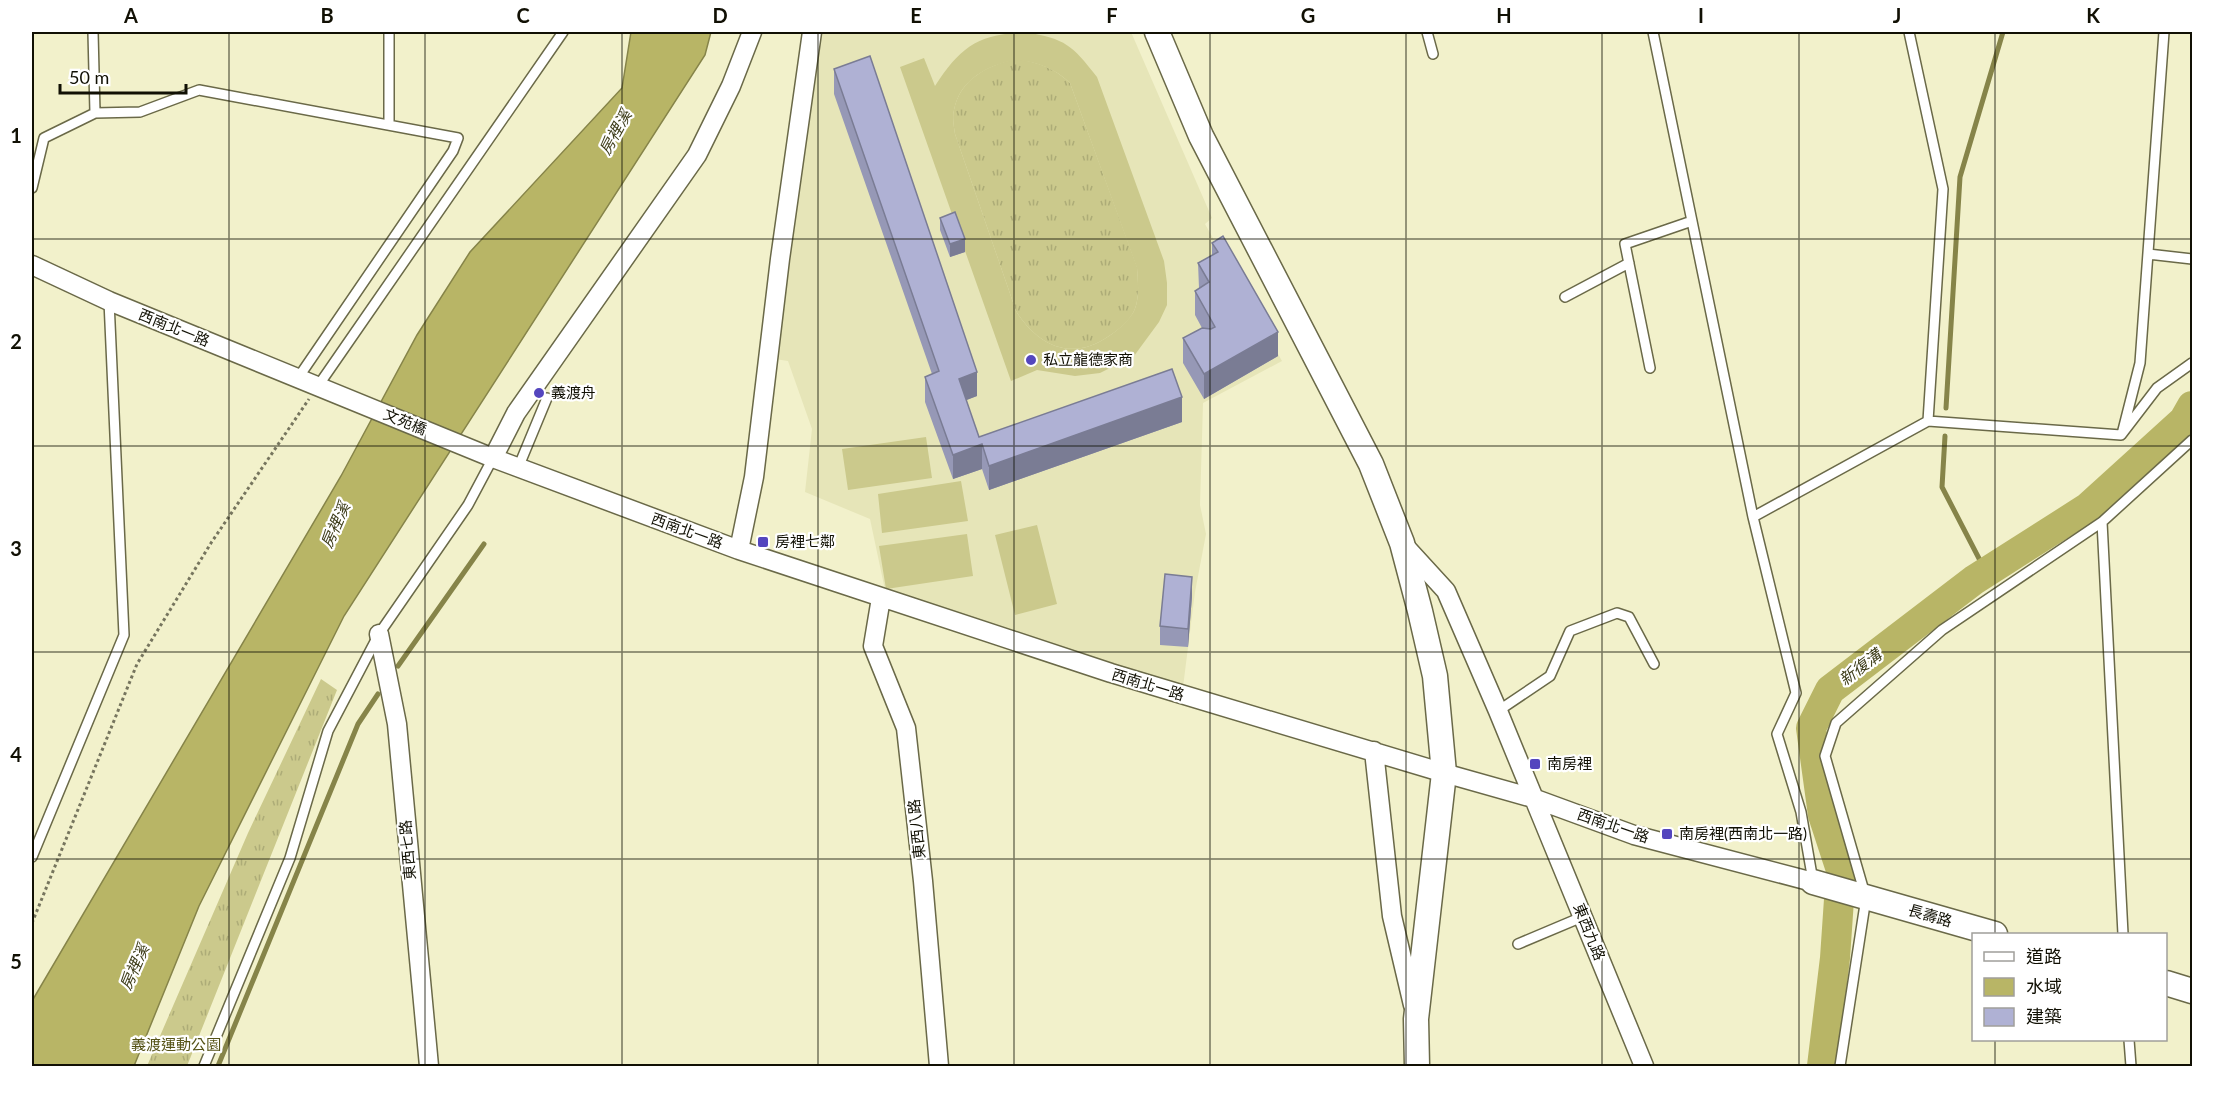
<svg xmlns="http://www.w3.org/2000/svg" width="2224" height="1098" viewBox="0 0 2224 1098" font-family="Lato,'Noto Sans TC',sans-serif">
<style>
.built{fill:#e6e5b8}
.grass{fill:url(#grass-tufts)}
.pitch{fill:#cbc98c;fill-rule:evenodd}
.water{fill:#b8b566;stroke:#868449;stroke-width:1.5}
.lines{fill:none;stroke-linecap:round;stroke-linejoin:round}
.stream{stroke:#868449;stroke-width:5}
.river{stroke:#b8b566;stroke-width:30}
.lane-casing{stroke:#6a6948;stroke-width:12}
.street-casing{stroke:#6a6948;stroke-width:21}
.secondary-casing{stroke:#6a6948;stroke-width:27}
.path{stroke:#76755e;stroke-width:3;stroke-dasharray:3 3;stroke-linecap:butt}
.lane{stroke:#fff;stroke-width:9}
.street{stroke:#fff;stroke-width:18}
.secondary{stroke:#fff;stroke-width:24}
.wall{fill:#9698b6}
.shaded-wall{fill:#7a7c94}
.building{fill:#afb1d4;stroke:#7a7c94;stroke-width:1.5}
.grid{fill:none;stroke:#111004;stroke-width:1.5;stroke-opacity:0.55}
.poi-dot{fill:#5446be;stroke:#fff;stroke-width:2}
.labels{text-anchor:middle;stroke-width:4.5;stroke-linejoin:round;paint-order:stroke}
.street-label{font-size:15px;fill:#111004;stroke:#fff}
.poi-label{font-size:15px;fill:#111004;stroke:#fff;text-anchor:start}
.park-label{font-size:15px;fill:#565317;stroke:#fff}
.water-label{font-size:16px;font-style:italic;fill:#3e3d1a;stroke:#fff}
.neatline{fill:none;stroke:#111004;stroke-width:2}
.grid-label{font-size:20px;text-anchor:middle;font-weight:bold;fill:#111004}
</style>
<defs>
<pattern id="grass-tufts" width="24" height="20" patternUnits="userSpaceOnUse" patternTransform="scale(1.5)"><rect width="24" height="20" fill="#cbc98c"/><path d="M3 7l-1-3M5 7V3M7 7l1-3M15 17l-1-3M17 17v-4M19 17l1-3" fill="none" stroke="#adac77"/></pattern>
</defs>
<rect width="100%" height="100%" fill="#f2f1cb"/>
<path class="built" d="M820 32H1131L1212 218 1205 224 1282 361 1203 403 1200 505 1206 534 1195 592 1183 687 1101 662 885 590 870 519 805 492 812 429 788 361 775 359Z"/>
<path class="grass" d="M1016 59C1038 62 1054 68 1070 83L1137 267C1138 282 1140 300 1133 313 1128 322 1118 330 1109 336 1072 362 1038 346 1016 311L955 134C954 127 952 117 954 110 960 79 988 65 1016 59Z
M321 679 337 690 187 1066H147L248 833Z"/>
<path class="pitch" d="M1025 32C1066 39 1072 45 1097 77L1164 261 1167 283V305L1159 322 1134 356 1100 373 1075 376 1037 370 1011 381 900 67 924 58 935 86C960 47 978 34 1025 32ZM1016 60C1038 62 1054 68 1070 83L1137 268C1138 282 1140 300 1133 313 1127 322 1118 330 1109 336 1072 362 1038 346 1016 311L955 134C954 127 952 117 954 110 960 79 988 65 1016 60Z
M926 437 932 478 848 490 842 449Z
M961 481 968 521 882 533 878 494Z
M1037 525 1057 604 1015 615 995 535Z
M967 534 973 576 886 589 879 546Z"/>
<path class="water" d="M631 32H711L705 55 344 616 199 906 134 1066H32V1001L341 476 417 335 470 252 622 88Z"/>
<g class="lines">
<path class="stream" d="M1946 408 1960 177 2003 32
M1945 436 1942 487 1986 572
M398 666 484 544
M218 1066 358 724 378 694"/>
<path class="river" d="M1822 1066 1835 958 1841 870 1823 815 1811 728 1830 690 1974 580 2087 508 2184 420 2192 406"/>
<defs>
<path id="lane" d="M93 32 95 113
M1427 32 1433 54
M1653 32 1753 517 1796 693 1777 734 1801 812 1813 881
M1909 32 1943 189 1928 421
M389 125V32
M32 188 44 138 95 113 140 112 199 90 458 138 453 151 298 378
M2148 254 2192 259
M1565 297 1629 263
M1650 368 1625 244 1692 221
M318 386 563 32
M2123 430 2140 363 2164 32
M518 468 547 398
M1753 517 1928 421 2121 435 2157 388 2192 363
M2102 522 2123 934
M1498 711 1550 676 1570 631 1617 613 1629 617 1654 664
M32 857 124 635 109 301
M1518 944 1582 917
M2129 1040 2131 1066
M204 1066 290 858 328 731 379 634 468 505 493 458
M1840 1066 1866 898 1825 756 1836 723 1942 630 2102 522 2192 440"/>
<path id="street" d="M32 265 109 301 493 458 739 550 1111 673 1444 773 1533 798 1634 835 1813 882
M493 458 516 413 697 155 731 86 752 32
M1403 544 1446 591 1498 711 1644 1066
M739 550 754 477 780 259 812 32
M881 598 873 646 906 728 923 881 939 1066
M379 634 397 724 429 1066
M1374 751 1392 916 1413 1005"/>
<path id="secondary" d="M1157 32 1201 136 1371 464 1402 543 1420 611 1435 676 1444 773 1416 1019 1417 1066
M1813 882 1995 934
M2166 983 2192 991"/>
</defs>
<use href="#lane" class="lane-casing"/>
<use href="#street" class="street-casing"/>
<use href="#secondary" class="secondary-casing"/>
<path class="path" d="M32 923 137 664 211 543 309 399"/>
<use href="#lane" class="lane"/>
<use href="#street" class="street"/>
<use href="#secondary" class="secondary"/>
</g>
<path class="wall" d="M834 69 977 396 966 400 979 437 1182 422 989 490 982 469 953 479 925 402V377L932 374 834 94Z
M940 218 965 252 950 257 940 230Z
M1212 243 1278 356 1204 399 1183 363V338L1202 328 1195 315V291L1199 288 1198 263 1212 255Z
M1192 596 1188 647 1160 645V626Z"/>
<path class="shaded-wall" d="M965 239V252L950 257V244Z
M1278 332V356L1204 399V374Z
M977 372V396L959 403V379Z
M1182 397V422L989 490V466Z
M982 444V469L953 479V455Z
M1192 577V596L1188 647V629Z"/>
<path class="building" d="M870 56 977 372 959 379 979 437 1172 369 1182 397 989 466 982 444 953 455 925 377 939 371 834 69Z
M955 212 965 239 950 244 940 218Z
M1223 236 1278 332 1204 374 1183 338 1202 328 1211 329 1215 327 1195 291 1209 282 1198 263 1218 252 1212 243Z
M1165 574 1192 577 1188 629 1160 626Z"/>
<path class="grid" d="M229 32V1066M425 32V1066M622 32V1066M818 32V1066M1014 32V1066M1210 32V1066M1406 32V1066M1602 32V1066M1799 32V1066M1995 32V934M32 239H2192M32 446H2192M32 652H2192M32 859H2192M1995 1040V1066"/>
<g class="poi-dot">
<circle cx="1031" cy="360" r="6"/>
<circle cx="539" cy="393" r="6"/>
<rect x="757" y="536" width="12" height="12" rx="3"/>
<rect x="1529" y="758" width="12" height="12" rx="3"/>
<rect x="1661" y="828" width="12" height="12" rx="3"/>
</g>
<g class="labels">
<g class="street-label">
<text transform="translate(174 328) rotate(22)" y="5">西南北一路</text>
<text transform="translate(405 422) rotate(22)" y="5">文苑橋</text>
<text transform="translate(687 531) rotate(20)" y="5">西南北一路</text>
<text transform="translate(1148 685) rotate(17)" y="5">西南北一路</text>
<text transform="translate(1613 826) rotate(19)" y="5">西南北一路</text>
<text transform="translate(917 829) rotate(-96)" y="5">東西八路</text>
<text transform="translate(408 850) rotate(-95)" y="5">東西七路</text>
<text transform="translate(1930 916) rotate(16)" y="5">長壽路</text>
<text transform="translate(1589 932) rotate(68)" y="5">東西九路</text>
</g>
<g class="poi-label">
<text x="1043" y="365">私立龍德家商</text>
<text x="551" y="398">義渡舟</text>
<text x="775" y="547">房裡七鄰</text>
<text x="1547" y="769">南房裡</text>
<text x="1679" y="839">南房裡(西南北一路)</text>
</g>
<g class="park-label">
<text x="176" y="1050">義渡運動公園</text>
</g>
<g class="water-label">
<text transform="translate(615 132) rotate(-61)" y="6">房裡溪</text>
<text transform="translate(335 525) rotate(-66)" y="6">房裡溪</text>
<text transform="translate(1860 667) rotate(-37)" y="6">新復溝</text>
<text transform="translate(134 967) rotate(-66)" y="6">房裡溪</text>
</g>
</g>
<rect width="2224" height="1098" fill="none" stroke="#ffffff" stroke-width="66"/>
<rect x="1972" y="933" width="195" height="108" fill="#ffffff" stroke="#a09f9b" stroke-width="1.5"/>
<rect x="1984" y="952" width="30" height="9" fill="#ffffff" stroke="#a09f9b" stroke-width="1.5"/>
<text x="2026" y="963" font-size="18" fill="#111004">道路</text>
<rect x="1984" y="978" width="30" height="18" fill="#b8b566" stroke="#a09f9b" stroke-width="1.5"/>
<text x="2026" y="993" font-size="18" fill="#111004">水域</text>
<rect x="1984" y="1008" width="30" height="18" fill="#afb1d4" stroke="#a09f9b" stroke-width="1.5"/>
<text x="2026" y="1023" font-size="18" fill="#111004">建築</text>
<path d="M60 84v9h126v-9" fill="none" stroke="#111004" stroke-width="3"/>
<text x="69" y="84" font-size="18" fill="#111004" stroke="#ffffff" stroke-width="4.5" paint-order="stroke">50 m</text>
<rect x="33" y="33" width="2158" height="1032" class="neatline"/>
<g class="grid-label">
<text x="131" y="23">A</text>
<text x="327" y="23">B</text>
<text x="523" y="23">C</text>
<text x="720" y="23">D</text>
<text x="916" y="23">E</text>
<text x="1112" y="23">F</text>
<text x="1308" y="23">G</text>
<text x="1504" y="23">H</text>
<text x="1701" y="23">I</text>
<text x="1897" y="23">J</text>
<text x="2093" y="23">K</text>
<text x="16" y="143">1</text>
<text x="16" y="349">2</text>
<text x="16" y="556">3</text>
<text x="16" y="762">4</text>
<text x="16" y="969">5</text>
</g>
</svg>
